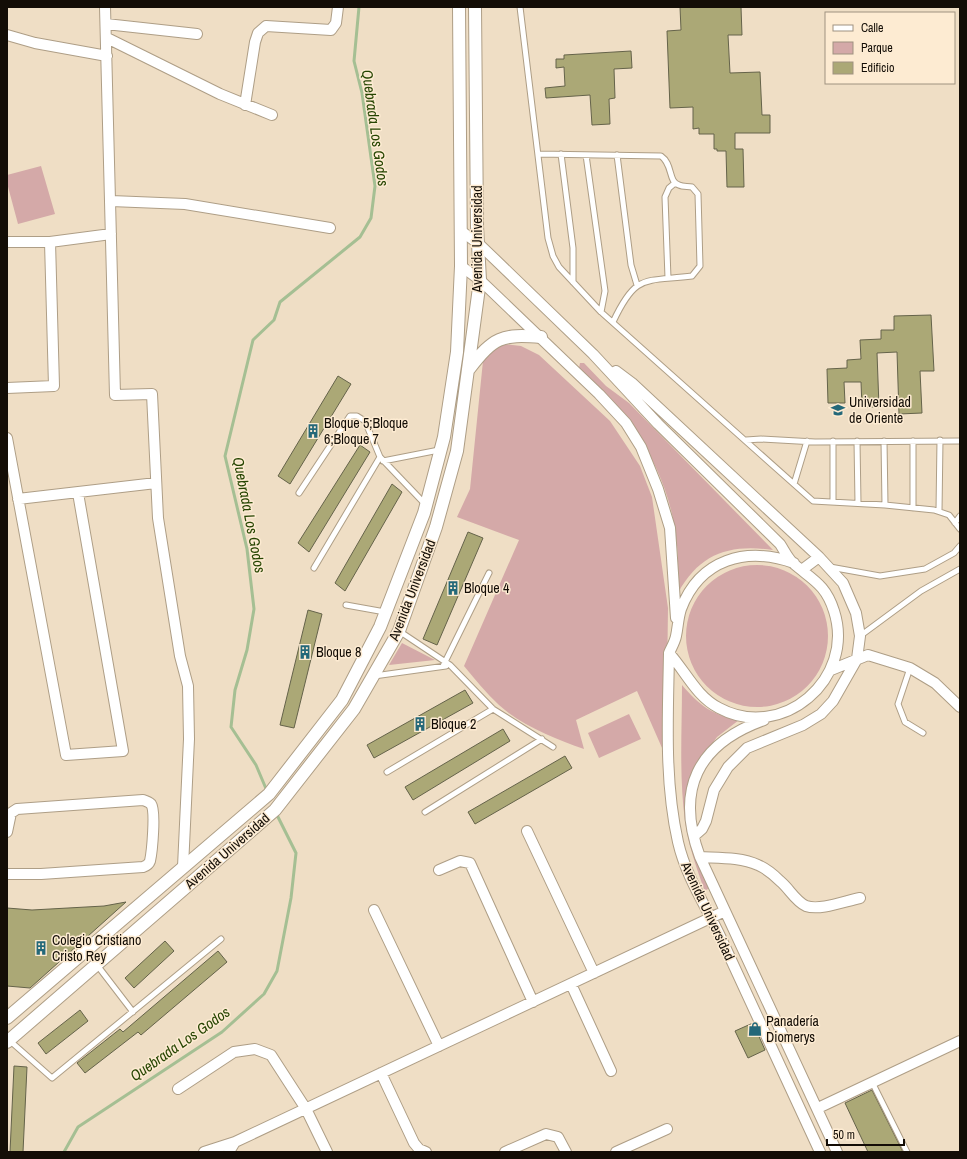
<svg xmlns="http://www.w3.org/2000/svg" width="967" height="1159" viewBox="0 0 967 1159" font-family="'Archivo Narrow',sans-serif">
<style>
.green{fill:#d4a9a8}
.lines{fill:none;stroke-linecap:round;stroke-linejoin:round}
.stream{stroke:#a5bf93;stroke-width:3}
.building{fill:#aba876;stroke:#65634a}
.service-casing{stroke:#ae9e86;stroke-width:7}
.minor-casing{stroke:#ae9e86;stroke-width:12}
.tertiary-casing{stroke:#ae9e86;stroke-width:14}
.service{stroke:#fff;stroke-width:5}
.minor{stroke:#fff;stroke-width:10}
.tertiary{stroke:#fff;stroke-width:12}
.labels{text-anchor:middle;stroke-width:3;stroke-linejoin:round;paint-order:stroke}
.street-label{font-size:14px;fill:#130d06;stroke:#fdebd2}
.poi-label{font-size:14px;fill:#130d06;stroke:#fdebd2;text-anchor:start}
.water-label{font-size:15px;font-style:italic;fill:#264502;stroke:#fdebd2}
</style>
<rect width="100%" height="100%" fill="#efdec5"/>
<path class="green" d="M41 166 55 214 18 224 7 183V175Z
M503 344 521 346 539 355 610 421 640 466 652 497 668 608 666 757 637 691 576 720 584 749C556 739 522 726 499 705 486 693 475 679 464 666L519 540 457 517 470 489 483 361 489 349Z
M580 363H584L606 386 629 403 773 550C730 544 700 553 678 593 678 575 679 556 676 538 668 467 629 415 579 368Z
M686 636a71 71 0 1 1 142 0a71 71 0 1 1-142 0Z
M402 643 435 660 389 665Z
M682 685C699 705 712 715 739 720L717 737 707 751 698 769 692 822 708 885V889L706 890 704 889C696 866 688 844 685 821 679 776 682 730 682 685Z
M629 714 641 739 599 758 588 733Z"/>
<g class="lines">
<path class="stream" d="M267 791 256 765 231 727 235 690 247 650 254 609 247 549 225 456 253 340 274 320 280 302 360 237 371 218 375 186 362 93 354 61 359 7
M64 1152 78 1127 222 1032 264 994 277 971 291 898 296 853 276 813"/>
</g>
<path class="building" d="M680 7H741L742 35H728L730 73 760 72 762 115H770V133H735V149H743L744 187H727L726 151H717V149H714V134H699V128L693 129V107L670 108 667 31 681 30Z
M631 51 632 68 614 69 615 98 609 99 610 124 592 125 590 95 546 98 545 88 565 86 564 67 556 68V59H564V55Z
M931 315 934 371H920L922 413 899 414 897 352 877 353 879 407H862L861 382H844L845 403H828L827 369 847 368V360L861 359 860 340 881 339V330H894V316Z
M338 376 351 384 290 484 278 476Z
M360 445 370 452 309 552 298 543Z
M392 484 402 492 345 591 335 583Z
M468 532 483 538 437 645 423 639Z
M308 610 322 614 294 728 280 725Z
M465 690 473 703 374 758 367 745Z
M503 729 510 741 413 800 405 787Z
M565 756 572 768 475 824 468 812Z
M126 902 30 988 7 986V908L32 910 104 906Z
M165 941 174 951 134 988 125 978Z
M218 951 227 962 141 1035 138 1032 85 1073 77 1063 120 1029 123 1032Z
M80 1010 88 1021 46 1054 38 1043Z
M753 1023 765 1050 748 1058 735 1031Z
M14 1066 27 1067 23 1152H10Z
M872 1090 903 1152H868L845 1103Z"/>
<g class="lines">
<defs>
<path id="service" d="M520 7 548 238 553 256 559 267 601 312 813 501 885 505 934 510 949 515 960 529
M538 154 661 156C673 164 668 182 679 185 683 187 688 186 692 187L698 194 700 266 692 276C644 282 636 273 613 322
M561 154 573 248V282
M586 155 605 291 601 312
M617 155 631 265 637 285
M668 278 665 197 669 188 675 183
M746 440 761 439 815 442 960 441
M833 441V502
M857 441 858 503
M884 441 885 505
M383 461 439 450
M794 484 807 441
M299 493 350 416H357L365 421 380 457 425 504
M913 508V441
M939 511 940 440
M955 523 960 516
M830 567 880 576 925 569 954 553 960 546
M314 568 380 457
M346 605 385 612
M399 631 450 665 493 709 553 747
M860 636 921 591 960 569
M443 666 489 573
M910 668 898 704 905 722 923 733
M374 676 446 666
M387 772 493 709
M425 812 542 739
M97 965 133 1012
M9 1040 52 1078 221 939
M872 1082 907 1152"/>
<path id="minor" d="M105 7 115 395 152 394 158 518 180 656 188 686 189 739 183 867
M106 24 197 34
M7 35 35 43 107 56
M107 38 220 94 272 115
M245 105 255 42 258 33 266 26 331 30 336 23 338 7
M111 201 185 204 330 228
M461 231 479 244 593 354 658 424 780 544C784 550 788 559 794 564 813 580 826 585 834 611 856 679 782 742 719 708 696 696 686 672 669 653 671 648 675 642 676 636 678 627 678 618 681 609 700 559 746 546 794 563
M7 242H50L111 234
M461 266 480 280 599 394 626 423 641 447 658 489 670 528 676 618
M616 371 632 383 819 557 843 583 856 613 860 636 857 659 833 701 821 714 803 725 747 748 728 767 714 790 706 821 702 829 694 836
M7 388 54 386 50 242
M7 438 66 755 123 751 78 493
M18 499 156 483
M803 569 819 557
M669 653C668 716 664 780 678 842 686 877 706 906 721 938 754 1010 787 1081 820 1152
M831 670 868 655 910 668 935 683 960 707
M764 720C697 744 675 790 700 857L837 1152
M527 831 594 973
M7 832 11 813 17 809 143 800C146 801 149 802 151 804 156 811 152 852 150 861 149 864 146 866 143 867L41 874H7
M700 857C719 858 741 857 758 865 765 868 774 875 780 881 789 888 795 901 806 906 820 911 845 901 860 898
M439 870 460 861 470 863 533 1002
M374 910 439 1046
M571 984 611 1071
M381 1073 414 1143 419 1149 426 1152
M178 1089 234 1052 255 1049 271 1055 306 1109 327 1152
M818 1108 960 1041
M204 1152 235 1142
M229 1152 235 1142 725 911
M505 1152 546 1134 558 1137 566 1152
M616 1152 667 1129"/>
<path id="tertiary" d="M469 369C494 337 501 334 541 337
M7 1018 269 794 342 700 380 627 424 513 444 437 457 352 461 266 459 7
M7 1042 275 810 354 709 399 631 436 527 457 451 480 280 477 226 475 7"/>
</defs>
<use href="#service" class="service-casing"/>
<use href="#minor" class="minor-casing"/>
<use href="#tertiary" class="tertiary-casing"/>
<use href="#service" class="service"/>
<use href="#minor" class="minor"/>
<use href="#tertiary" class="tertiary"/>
</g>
<defs>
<symbol id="university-bare" viewBox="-9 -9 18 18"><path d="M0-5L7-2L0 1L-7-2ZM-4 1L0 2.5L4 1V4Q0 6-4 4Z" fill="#246879" stroke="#fdebd2" stroke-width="2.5" paint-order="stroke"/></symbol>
<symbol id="building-bare" viewBox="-9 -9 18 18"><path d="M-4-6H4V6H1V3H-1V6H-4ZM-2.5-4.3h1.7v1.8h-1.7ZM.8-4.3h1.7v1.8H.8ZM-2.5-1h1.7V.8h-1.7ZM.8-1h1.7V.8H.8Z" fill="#246879" stroke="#fdebd2" stroke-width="2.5" paint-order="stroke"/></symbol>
<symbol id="shop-bare" viewBox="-9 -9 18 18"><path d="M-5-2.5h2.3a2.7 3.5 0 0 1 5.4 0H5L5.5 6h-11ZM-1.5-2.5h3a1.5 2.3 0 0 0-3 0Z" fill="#246879" stroke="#fdebd2" stroke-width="2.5" paint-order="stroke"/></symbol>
</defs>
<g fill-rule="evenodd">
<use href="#university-bare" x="828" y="400" width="20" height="20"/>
<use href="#building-bare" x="303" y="421" width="20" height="20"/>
<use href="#building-bare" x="443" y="578" width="20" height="20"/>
<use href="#building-bare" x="295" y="642" width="20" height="20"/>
<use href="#building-bare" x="410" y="714" width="20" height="20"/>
<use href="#building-bare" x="31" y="938" width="20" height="20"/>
<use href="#shop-bare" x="745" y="1019" width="20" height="20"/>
</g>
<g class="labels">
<g class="street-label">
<text transform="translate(477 239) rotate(-90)" y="5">Avenida Universidad</text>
<text transform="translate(412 590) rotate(-69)" y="5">Avenida Universidad</text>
<text transform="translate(227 851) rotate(-41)" y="5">Avenida Universidad</text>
<text transform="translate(708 911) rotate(65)" y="5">Avenida Universidad</text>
</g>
<g class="poi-label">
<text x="849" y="407">Universidad<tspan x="849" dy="16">de Oriente</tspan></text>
<text x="324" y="428">Bloque 5;Bloque<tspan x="324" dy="16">6;Bloque 7</tspan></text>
<text x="464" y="593">Bloque 4</text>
<text x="316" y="657">Bloque 8</text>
<text x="431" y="729">Bloque 2</text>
<text x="52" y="945">Colegio Cristiano<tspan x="52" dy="16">Cristo Rey</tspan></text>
<text x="766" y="1026">Panadería<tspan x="766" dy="16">Diomerys</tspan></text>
</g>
<g class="water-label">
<text transform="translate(375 128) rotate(82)" y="5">Quebrada Los Godos</text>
<text transform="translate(249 515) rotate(79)" y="5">Quebrada Los Godos</text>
<text transform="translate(180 1044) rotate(-35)" y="5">Quebrada Los Godos</text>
</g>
</g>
<rect width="967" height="1159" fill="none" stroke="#130d06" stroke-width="16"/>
<rect x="825" y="12" width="130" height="72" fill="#fdebd2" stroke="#9f9280"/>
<rect x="833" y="25" width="20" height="6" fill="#ffffff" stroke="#9f9280"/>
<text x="861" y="32" font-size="12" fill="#130d06">Calle</text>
<rect x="833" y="42" width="20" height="12" fill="#d4a9a8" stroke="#9f9280"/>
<text x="861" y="52" font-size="12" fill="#130d06">Parque</text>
<rect x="833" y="62" width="20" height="12" fill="#aba876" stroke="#9f9280"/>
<text x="861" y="72" font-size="12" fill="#130d06">Edificio</text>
<path d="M827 1139v6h77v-6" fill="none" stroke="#130d06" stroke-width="2"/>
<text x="833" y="1139" font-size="12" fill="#130d06" stroke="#fdebd2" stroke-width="3" paint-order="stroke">50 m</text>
</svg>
